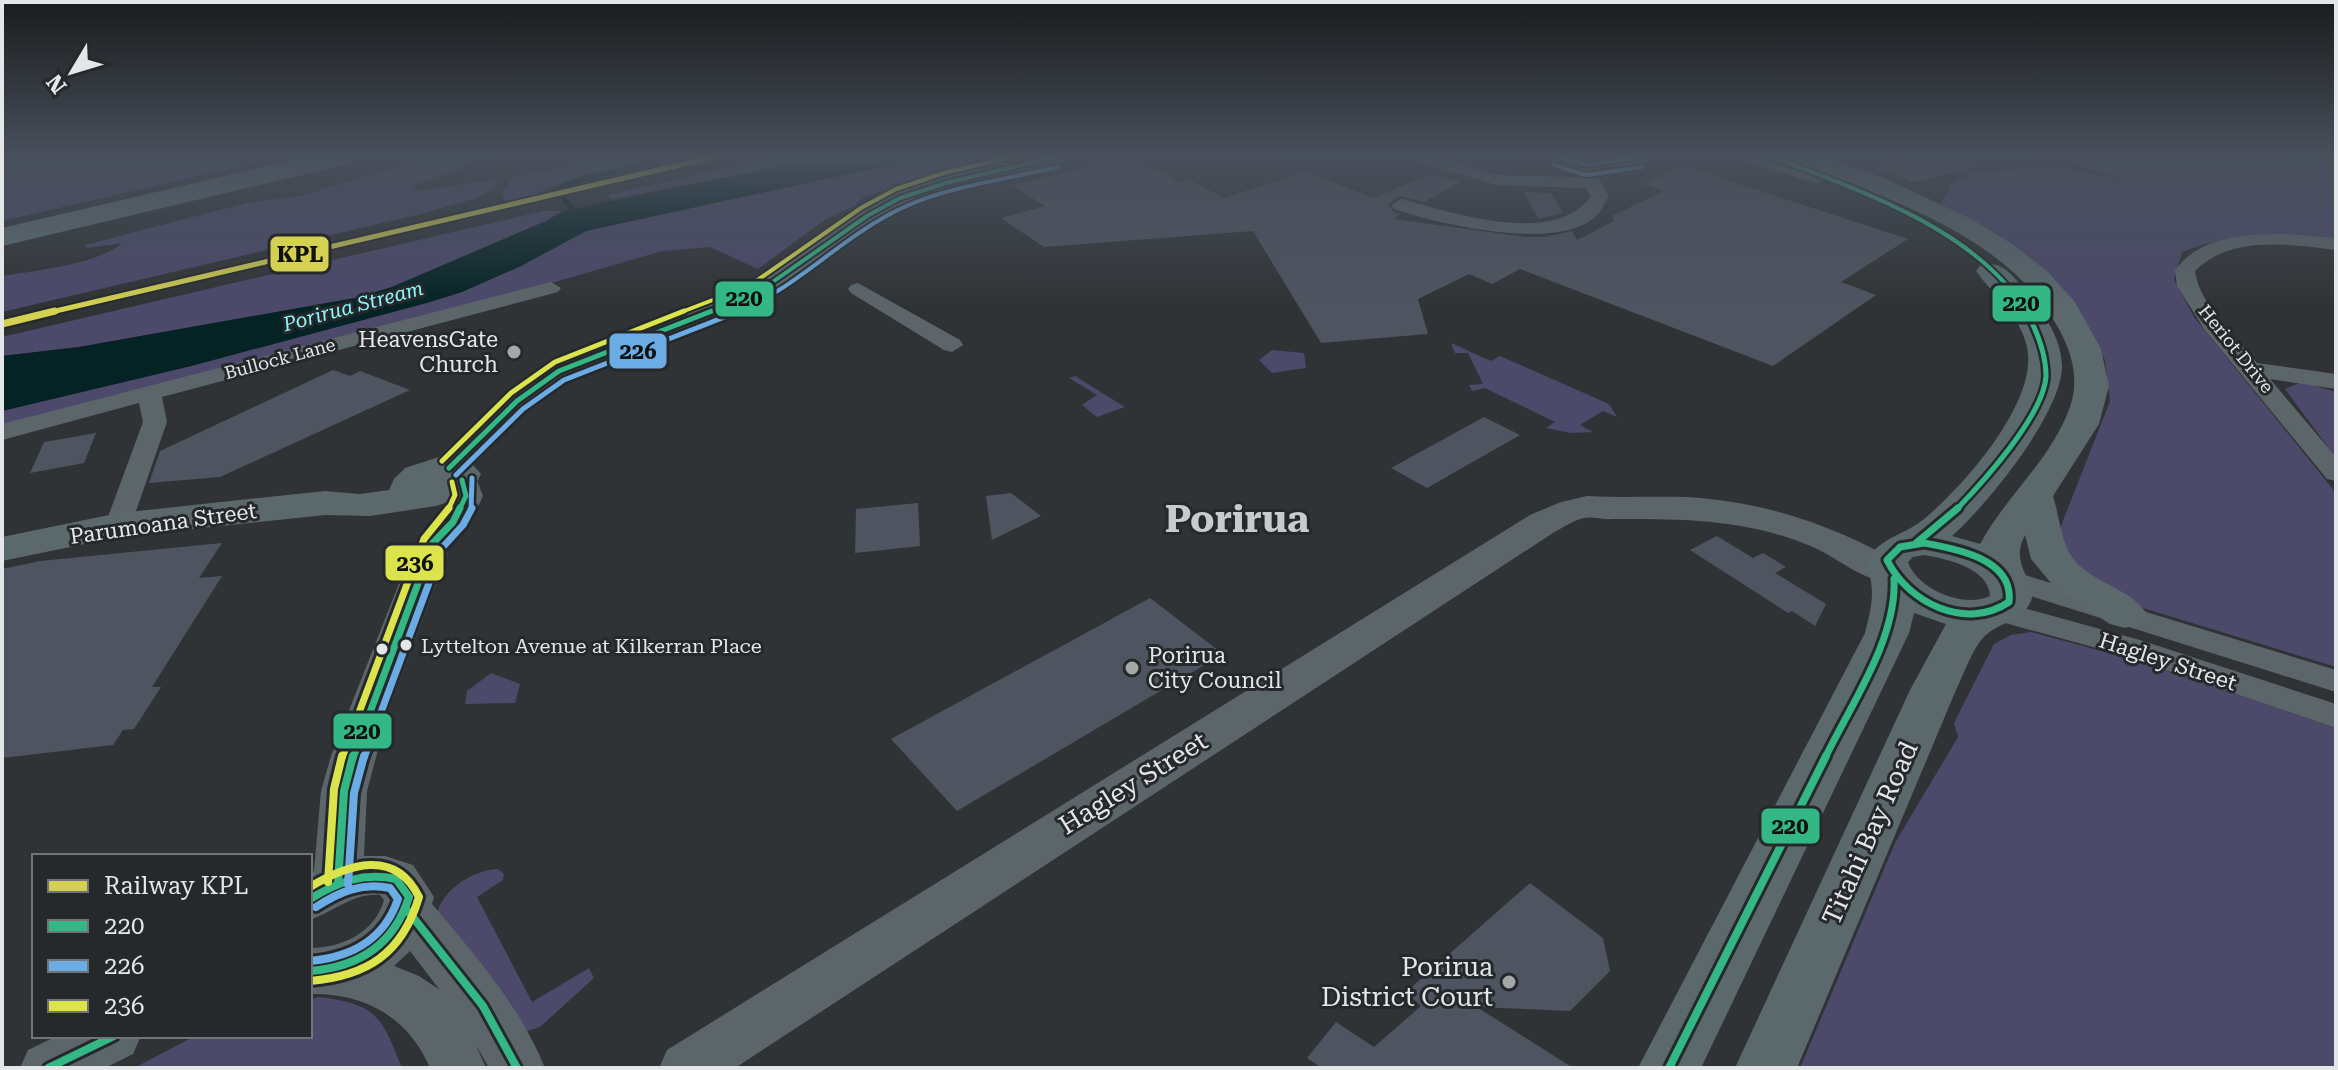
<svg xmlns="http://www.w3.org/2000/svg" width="2338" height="1070" viewBox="0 0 2338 1070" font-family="'Roboto Serif',serif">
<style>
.green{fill:#4c496b}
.water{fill:#052324}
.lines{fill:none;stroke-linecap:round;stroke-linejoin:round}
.stream{stroke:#052324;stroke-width:5}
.building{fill:#4e5460}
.minor{fill:#5c666a;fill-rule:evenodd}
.tertiary{fill:#5c666a;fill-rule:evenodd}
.secondary{fill:#5b696d;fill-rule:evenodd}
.primary{fill:#617075;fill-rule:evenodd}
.bus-1-far3-casing{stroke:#26292c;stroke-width:8}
.bus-1-far2-casing{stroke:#26292c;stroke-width:10}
.bus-1-far1-casing{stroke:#26292c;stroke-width:13}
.bus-1-casing{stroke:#26292c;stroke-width:14}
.bus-2-far3-casing{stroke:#26292c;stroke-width:8}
.bus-2-far2-casing{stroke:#26292c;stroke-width:10}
.bus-2-far1-casing{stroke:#26292c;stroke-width:13}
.bus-2-casing{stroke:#26292c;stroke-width:14}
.bus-3-far3-casing{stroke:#26292c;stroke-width:8}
.bus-3-far2-casing{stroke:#26292c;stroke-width:10}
.bus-3-far1-casing{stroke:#26292c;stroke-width:13}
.bus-3-casing{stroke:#26292c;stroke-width:14}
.bus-1-far3{stroke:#33b885;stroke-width:4}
.bus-1-far2{stroke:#33b885;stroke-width:5}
.bus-1-far1{stroke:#33b885;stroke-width:7}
.bus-1{stroke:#33b885;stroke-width:8}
.bus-2-far3{stroke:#6cace4;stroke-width:4}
.bus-2-far2{stroke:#6cace4;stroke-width:5}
.bus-2-far1{stroke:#6cace4;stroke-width:7}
.bus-2{stroke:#6cace4;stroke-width:8}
.bus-3-far3{stroke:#dce44c;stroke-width:4}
.bus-3-far2{stroke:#dce44c;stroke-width:5}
.bus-3-far1{stroke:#dce44c;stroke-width:7}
.bus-3{stroke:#dce44c;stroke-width:8}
.rail-1-far1-casing{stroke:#26292c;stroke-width:9}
.rail-1-casing{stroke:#26292c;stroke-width:12}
.rail-1-far1{stroke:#d4d152;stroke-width:5}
.rail-1{stroke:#d4d152;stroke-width:7}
.poi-dot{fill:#a5a7a9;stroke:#26292c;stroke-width:3}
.bus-dot{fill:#e4e6e8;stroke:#26292c;stroke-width:3}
.labels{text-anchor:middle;stroke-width:6;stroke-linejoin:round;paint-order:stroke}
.far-street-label{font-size:18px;fill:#e4e6e8;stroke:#26292c}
.far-water-label{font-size:20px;font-style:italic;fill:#8cf7fb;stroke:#26292c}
.bus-label{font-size:20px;fill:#e4e6e8;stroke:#26292c;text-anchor:start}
.poi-label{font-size:22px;fill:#e4e6e8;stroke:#26292c;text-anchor:end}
.street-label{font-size:22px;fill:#e4e6e8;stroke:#26292c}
.near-street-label{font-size:26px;fill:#e4e6e8;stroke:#26292c}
.near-poi-label{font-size:26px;fill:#e4e6e8;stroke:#26292c;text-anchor:end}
.town-label{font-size:38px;font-weight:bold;fill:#c7cbcf;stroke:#26292c}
.line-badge{stroke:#26292c;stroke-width:3}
.pale-badge-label{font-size:22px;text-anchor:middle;font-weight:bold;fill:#111}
</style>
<rect width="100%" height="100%" fill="#303335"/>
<path class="green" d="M2 157H281L2 221Z
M430 157H479L455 171 412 186 418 191 497 179 494 189 477 198 425 213 2 312V276C33 271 99 264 122 243L87 248 85 245 246 203 300 196Z
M575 157H659C636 168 609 168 585 175 558 183 535 196 507 202L502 194 514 176 554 170 579 160Z
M772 157H828L612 199 608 195Z
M926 157H1015L944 172 864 197 854 206 823 221 758 269 710 247 662 251 541 286 2 427V411L191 366 430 302 462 292 521 266 586 231Z
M2054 157H2336V240C2283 234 2232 232 2182 252L2174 280 2194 317 2336 493V667L2120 601 2084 580 2057 536 2110 401 2105 360 2073 303 1941 205 1951 184 1972 173 2051 166 2124 180Z
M543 211H562L546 221 392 287 355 298 79 347 2 356V337Z
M1451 343 1491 361 1500 356 1609 404 1617 417 1603 411 1580 425 1593 432 1571 433 1546 428 1555 422 1485 388 1472 391 1469 385 1483 384 1468 353H1455Z
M1272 350 1304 353 1306 368 1272 373 1259 360Z
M1075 376 1125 407 1097 417 1082 405 1097 395 1069 378Z
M2302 382 2336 392V458L2285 389Z
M2031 632 2131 659 2336 728 2334 1068H1800L1895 843 1958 737 1954 723 1994 644 2011 635Z
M491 673 520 684 515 703 465 704 467 691Z
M498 869 504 874 503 880 477 897 532 1002 589 968 594 978 540 1027 527 1031 435 921C439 892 469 871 498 869Z
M320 997C378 1005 381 1016 402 1068H134L195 1036H310V999Z"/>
<path class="water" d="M828 157H926L586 231 521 266 462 292 430 302 191 366 2 411V356L79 347 355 298 392 287 546 221 563 211Z"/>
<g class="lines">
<path class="stream" d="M568 216 571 207 558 192 566 184 668 157"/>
</g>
<path class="building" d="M1084 157H1133L1179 182 1189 180 1224 198 1305 172 1374 198 1431 174 1460 182 1424 202 1399 196 1389 204 1393 212 1401 214 1393 219 1526 237H1546L1572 231 1577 240 1614 221 1612 216 1664 191 1644 184 1683 166 1908 239 1841 282 1876 295 1773 366 1520 269 1492 284 1469 274 1418 299 1428 334 1321 343 1253 231 1044 247 1001 218 1045 206 1013 186 1096 165Z
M1916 157H1979L1980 166 1913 182 1875 166Z
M1524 192 1551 193 1563 213 1538 219Z
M333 370 350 376 360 371 410 390 220 477 149 483 160 451Z
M1484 417 1520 435 1427 488 1391 468Z
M96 433 84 463 30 473 44 442Z
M1011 493 1041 516 992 540 986 496Z
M918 503 920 546 855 553 856 509Z
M1717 536 1753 558 1763 553 1786 567 1775 573 1826 604 1815 626 1792 611 1788 613 1690 550Z
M222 543 199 578 222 576 152 687H161L134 729 123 730 113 745 2 758V569L40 561Z
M1150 598 1223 654 957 811 891 739Z
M1530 883 1603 938 1610 971 1570 1011 1477 1007 1573 1068H1322L1307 1058 1336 1022 1374 1047 1421 1006 1406 992Z"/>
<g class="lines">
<path class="minor" d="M1438 157 1498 175 1578 177 1574 166 1583 161 1589 162 1609 196C1605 202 1601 212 1595 217 1555 252 1440 224 1394 209L1392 205 1401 199C1451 212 1555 248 1591 196L1586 188 1497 185 1416 162 1413 158Z
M2287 234 2336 238V250C2290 244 2230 235 2195 271 2200 306 2235 337 2257 363L2336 374V389L2270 379 2336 457V481L2327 479 2204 329 2177 286 2175 270C2201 235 2247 234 2287 234Z
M551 282 561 288 558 292 162 397 167 422 129 531 119 533 109 531 105 525 143 422 139 403 2 440V424Z
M858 283 960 340 963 345 952 352 944 350 851 293 848 289 851 285Z
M2005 569 2336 670V692L1995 585 1990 578 1995 571Z
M1998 601 2140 640 2336 704V728L2118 654 1987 618 1983 611 1987 604Z"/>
<path class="tertiary" d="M1548 157H1651L1648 162C1619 169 1570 184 1548 157Z
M462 470 474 473 483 496 471 522 450 546 388 712 367 791 364 856H385L413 865 434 897 432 904C475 955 520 1006 545 1068H489L476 1045 486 1068H430C408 1017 365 993 310 994V948C341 948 375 933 384 900L380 895C353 893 335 911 310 920V874L314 871 321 791 331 756 415 543 438 517 449 496 445 480 450 473ZM410 951 439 989 440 990 419 976 394 966Z
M1587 496C1620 498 1653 496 1686 497 1764 501 1836 526 1903 565L1909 573 1903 581C1871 590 1838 556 1808 545 1744 519 1683 519 1614 519 1604 520 1593 516 1584 518 1574 520 1564 527 1556 531L735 1068H659L667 1050 1530 515 1561 502Z
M57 1036H141L133 1054 105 1068H20L28 1050Z"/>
<path class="secondary" d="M1023 157H1068L1065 162 954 189 909 204 876 222 765 301 571 378 529 408 473 465 481 474 470 495 436 506 370 516 325 515 119 537 2 561V537L119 513 325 491 360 494 389 490 394 479 405 468 439 457 505 394 547 364 743 289 858 210 891 192 937 178Z
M1745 157 1792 160 1790 157H1826L1889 180 1973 220 2012 244 2047 271 2075 302 2101 349 2109 386 2099 424 2053 496C2059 514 2061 542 2072 557 2090 583 2130 587 2147 614L2140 624 2125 628 2110 624 2056 589 2031 559 2025 535C2008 567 2039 581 2031 601 2022 623 1996 622 1982 639 1971 652 1964 674 1956 690L1797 1068H1735L1910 690 1946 624 1914 613 1909 633 1701 1068H1638L1865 633C1873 602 1875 590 1866 560 1883 536 1903 536 1924 519 1964 486 2039 401 2027 347 2020 315 1994 296 1976 271L1981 265C2002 260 2012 275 2025 290 2043 311 2062 339 2062 367 2061 414 1987 505 1952 536L1980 544C2006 496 2051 460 2070 407 2079 380 2073 356 2060 331 2016 247 1913 207 1828 175L1825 180 1816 183 1748 162ZM1924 555C1947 559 1989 568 1990 596 1964 609 1917 589 1908 562L1913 557Z"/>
<path class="primary" d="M307 157H356L352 163 2 246V228Z"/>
<defs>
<path id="bus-1-far3" d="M1559 157 1587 165 1639 157
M1771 157C1858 189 1978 230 2027 313
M707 313 754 295 867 216 900 198 946 183 1055 157"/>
<path id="bus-1-far2" d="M449 468 517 401 559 371 712 311
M459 510 466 496 462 480
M1956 510C1983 482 2044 415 2046 376 2046 353 2037 331 2026 311"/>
<path id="bus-1-far1" d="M1924 543C1957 549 2014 559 2009 602 1966 631 1908 603 1887 560L1900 547Z
M1915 544 1958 508
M353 758 433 543 453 522 460 508
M1825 758C1851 704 1897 639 1894 579"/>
<path id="bus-1" d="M338 883 344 791 353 756
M310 899C338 882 363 872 396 879L409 897C394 945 359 967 310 971
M408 911 483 1006 517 1068
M48 1068 114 1036
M1669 1068 1826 756"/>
<path id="bus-2-far3" d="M1554 165 1586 175 1642 167
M735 313C796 289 842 236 902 208 949 186 1008 179 1058 167"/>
<path id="bus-2-far2" d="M456 475 523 409 564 380 740 311
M471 510 472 478"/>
<path id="bus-2-far1" d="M364 758 442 548 463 525 472 508"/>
<path id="bus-2" d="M348 884 354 793 364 756
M310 961C352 957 384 940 398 899L390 888C362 882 339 892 316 907"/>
<path id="bus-3-far3" d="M679 313 749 286 861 208 896 189 944 173 1011 157"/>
<path id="bus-3-far2" d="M442 461 511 393 555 362 684 311
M448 510 455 495 452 482"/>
<path id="bus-3-far1" d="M342 758 424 539 449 508"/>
<path id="bus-3" d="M328 882 334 789 342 756
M310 887C348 864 395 848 419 897 402 954 367 976 310 981"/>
</defs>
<use href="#bus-1-far3" class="bus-1-far3-casing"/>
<use href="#bus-1-far2" class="bus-1-far2-casing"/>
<use href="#bus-1-far1" class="bus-1-far1-casing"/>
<use href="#bus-1" class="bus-1-casing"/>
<use href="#bus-2-far3" class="bus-2-far3-casing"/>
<use href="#bus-2-far2" class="bus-2-far2-casing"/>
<use href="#bus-2-far1" class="bus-2-far1-casing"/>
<use href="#bus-2" class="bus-2-casing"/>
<use href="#bus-3-far3" class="bus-3-far3-casing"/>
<use href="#bus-3-far2" class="bus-3-far2-casing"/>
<use href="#bus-3-far1" class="bus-3-far1-casing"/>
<use href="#bus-3" class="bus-3-casing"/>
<use href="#bus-1-far3" class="bus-1-far3"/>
<use href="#bus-1-far2" class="bus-1-far2"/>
<use href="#bus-1-far1" class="bus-1-far1"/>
<use href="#bus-1" class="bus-1"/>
<use href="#bus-2-far3" class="bus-2-far3"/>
<use href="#bus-2-far2" class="bus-2-far2"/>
<use href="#bus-2-far1" class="bus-2-far1"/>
<use href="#bus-2" class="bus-2"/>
<use href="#bus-3-far3" class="bus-3-far3"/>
<use href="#bus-3-far2" class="bus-3-far2"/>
<use href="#bus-3-far1" class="bus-3-far1"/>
<use href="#bus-3" class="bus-3"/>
<defs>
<path id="rail-1-far1" d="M47 313 714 157"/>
<path id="rail-1" d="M2 324 55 311"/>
</defs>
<use href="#rail-1-far1" class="rail-1-far1-casing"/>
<use href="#rail-1" class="rail-1-casing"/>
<use href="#rail-1-far1" class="rail-1-far1"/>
<use href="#rail-1" class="rail-1"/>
</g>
<linearGradient id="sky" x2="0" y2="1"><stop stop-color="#1a1c1d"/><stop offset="0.51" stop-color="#48505c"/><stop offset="1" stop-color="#48505c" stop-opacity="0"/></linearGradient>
<rect width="2338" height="307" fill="url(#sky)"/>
<g class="poi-dot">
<circle cx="514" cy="352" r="8"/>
<circle cx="1132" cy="668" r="8"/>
<circle cx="1509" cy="982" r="8"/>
</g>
<g class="bus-dot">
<circle cx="406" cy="645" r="7"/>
<circle cx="382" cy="649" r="7"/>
</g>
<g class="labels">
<g class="far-street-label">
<text transform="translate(2236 349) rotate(51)" y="6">Heriot Drive</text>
<text transform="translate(280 359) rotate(-15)" y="6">Bullock Lane</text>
</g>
<g class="far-water-label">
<text transform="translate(353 306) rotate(-15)" y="7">Porirua Stream</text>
</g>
<g class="bus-label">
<text x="421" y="653">Lyttelton Avenue at Kilkerran Place</text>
</g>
<g class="poi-label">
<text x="498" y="347">HeavensGate<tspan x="498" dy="25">Church</tspan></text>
<text x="1148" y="663" text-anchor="start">Porirua<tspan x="1148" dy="25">City Council</tspan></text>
</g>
<g class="street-label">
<text transform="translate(163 523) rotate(-8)" y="8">Parumoana Street</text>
<text transform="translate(2168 661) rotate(18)" y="8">Hagley Street</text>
</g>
<g class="near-street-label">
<text transform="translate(1133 783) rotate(-32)" y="9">Hagley Street</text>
<text transform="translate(1870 833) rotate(-66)" y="9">Titahi Bay Road</text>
</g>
<g class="near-poi-label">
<text x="1493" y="976">Porirua<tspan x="1493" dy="30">District Court</tspan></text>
</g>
<g class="town-label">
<text x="1237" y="532">Porirua</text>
</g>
</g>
<g class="line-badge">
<rect x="269" y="235" width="61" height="38" rx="8" fill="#d4d152"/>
<rect x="714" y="280" width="61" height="38" rx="8" fill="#33b885"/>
<rect x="1991" y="284" width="61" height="39" rx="8" fill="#33b885"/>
<rect x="608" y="332" width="60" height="38" rx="8" fill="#6cace4"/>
<rect x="384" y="544" width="61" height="38" rx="8" fill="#dce44c"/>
<rect x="332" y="712" width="61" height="38" rx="8" fill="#33b885"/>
<rect x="1760" y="807" width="61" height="38" rx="8" fill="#33b885"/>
</g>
<g class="pale-badge-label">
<text x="300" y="262">KPL</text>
<text x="744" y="306">220</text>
<text x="2021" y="311">220</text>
<text x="638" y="359">226</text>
<text x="415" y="571">236</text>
<text x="362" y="739">220</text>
<text x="1790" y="834">220</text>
</g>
<rect width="2338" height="1070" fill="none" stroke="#e4e6e8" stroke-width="8"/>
<rect x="32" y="854" width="280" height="184" fill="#26292c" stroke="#727577" stroke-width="2"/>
<rect x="48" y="880" width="40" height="12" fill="#d4d152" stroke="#727577" stroke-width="2"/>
<text x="104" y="894" font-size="24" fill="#e4e6e8">Railway KPL</text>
<rect x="48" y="920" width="40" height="12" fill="#33b885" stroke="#727577" stroke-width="2"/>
<text x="104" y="934" font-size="24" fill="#e4e6e8">220</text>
<rect x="48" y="960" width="40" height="12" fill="#6cace4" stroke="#727577" stroke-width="2"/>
<text x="104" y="974" font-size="24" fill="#e4e6e8">226</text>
<rect x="48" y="1000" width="40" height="12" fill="#dce44c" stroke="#727577" stroke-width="2"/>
<text x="104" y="1014" font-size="24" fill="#e4e6e8">236</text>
<g transform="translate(72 72) rotate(232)" stroke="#26292c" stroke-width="6" paint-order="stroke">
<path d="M0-6L14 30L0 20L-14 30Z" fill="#e4e6e8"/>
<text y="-12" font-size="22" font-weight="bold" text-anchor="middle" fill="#e4e6e8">N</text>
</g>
</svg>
